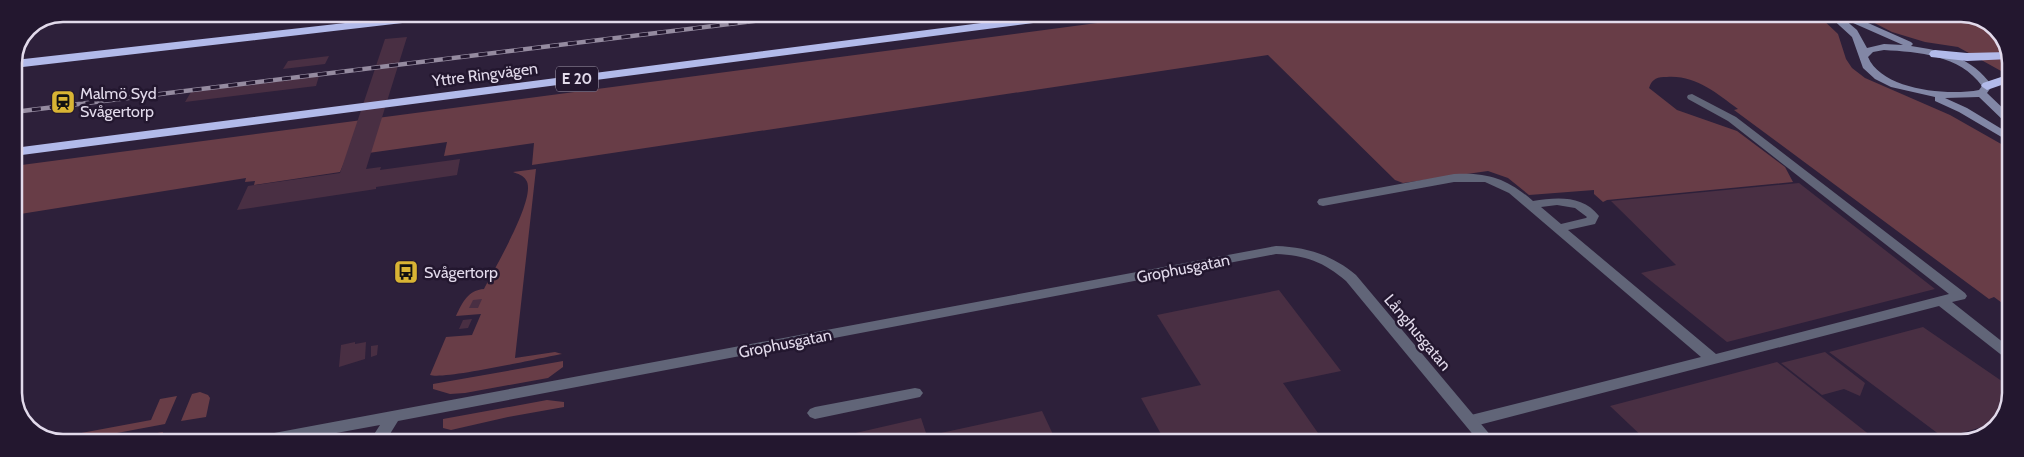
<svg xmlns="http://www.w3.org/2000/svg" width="2024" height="457" viewBox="0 0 2024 457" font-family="Cabin,sans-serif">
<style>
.green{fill:#683d47}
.building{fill:#492f43}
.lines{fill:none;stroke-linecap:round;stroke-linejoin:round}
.lane{fill:#616578;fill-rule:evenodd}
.street{fill:#616578;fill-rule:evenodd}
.secondary{fill:#8287a6;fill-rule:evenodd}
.highway{fill:#b2baea;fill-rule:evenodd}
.rail-casing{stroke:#958ba0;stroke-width:4.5}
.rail{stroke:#23172f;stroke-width:3;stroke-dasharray:9;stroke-linecap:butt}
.labels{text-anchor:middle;stroke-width:5;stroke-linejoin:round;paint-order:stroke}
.shield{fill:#23172f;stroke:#a9a0b3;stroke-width:1}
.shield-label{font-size:15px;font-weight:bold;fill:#e2daeb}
.street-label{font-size:16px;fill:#e2daeb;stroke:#23172f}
.poi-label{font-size:16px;fill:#e2daeb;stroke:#23172f;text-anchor:start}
.rim{fill:none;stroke:#e2daeb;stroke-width:2.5}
</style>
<rect width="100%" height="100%" fill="#2d203a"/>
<path class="green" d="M1165 14 1818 15 1838 34 1846 59 1852 68 1865 78 1950 115 2010 149 2009 308 1994 297 1989 299 1734 110 1738 109C1716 93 1696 75 1667 77 1658 77 1652 78 1649 88L1677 110 1737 131 1785 167 1793 182 1607 200 1603 202 1594 194V190L1529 195 1508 178 1488 171 1403 183 1395 180 1268 55 532 165 534 143 444 156 447 142 347 156 340 172 254 185 255 181 245 182 246 178 14 215V166Z
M1859 15H1970L1998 31 2010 57V76L1958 47 1925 42 1892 32Z
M536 169 515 358 555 352 562 354C540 358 444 380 430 375L446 337 472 335 481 314 456 316C462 303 468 290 484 289 493 271 538 196 526 180 523 175 518 174 513 172Z
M563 361V367L548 378 465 393 450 394 433 389V384Z
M200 392 208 395 210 398 206 417 181 421 192 394Z
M177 396 165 424 69 442H54L49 439 151 420 160 399Z
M547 400 564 402V407L508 417 451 430 443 428V419Z
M163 432 159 442H106Z"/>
<path class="building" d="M407 37 366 169 381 167 380 170 460 159 457 175 376 187V189L237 210 248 186 340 173 385 39Z
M329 56 325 64 283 69 288 61Z
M319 76 316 86 185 102 191 92Z
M1799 183 1935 289 1727 342 1641 273 1676 265 1611 201Z
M1279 290 1341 371 1283 383 1325 443H1166L1141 398 1201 385 1157 315Z
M482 299 478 308H469L473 300Z
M472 319 468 328 459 329 463 320Z
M1923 327 2009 386V403L1999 422 1944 438 1829 352Z
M355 342V344L366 342 365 359 339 367 341 345Z
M378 345 377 355 371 357V346Z
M1825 352 1865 383 1860 396 1844 389 1822 395 1781 363Z
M1777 362 1880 443H1649L1610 406Z
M1042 411 1057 443H812L921 418 927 436Z"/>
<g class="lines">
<path class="lane" d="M1692 94 1736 117 1965 293 1967 296 1965 299 1952 302 2009 347V359L2004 357 1939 306 1471 427 1466 425 1463 421 1466 417 1471 415 1701 357 1509 193 1485 182H1454L1323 206 1319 205 1317 202 1319 199 1454 174C1488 172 1508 179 1533 201 1557 197 1583 195 1599 216L1595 224 1568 230 1716 354 1949 294 1728 121 1688 99 1687 97 1688 95ZM1557 205 1575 208 1587 217 1586 218 1561 224 1541 207Z
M915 388 920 389 923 393 920 397 815 419 810 417 807 413 810 409 815 407Z"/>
<path class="street" d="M1276 246C1307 247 1332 255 1356 275L1497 443H1480L1346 281C1324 262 1305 255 1276 254L398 421 385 442H369L380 425 287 442H250L252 438 258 436Z"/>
<path class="secondary" d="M1828 15H1850L1911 42 1913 44 1911 46C1944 51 1972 57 1992 86L1987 93 2010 115V124L2006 123 1979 97 1945 98 1967 108 2010 134V142L1959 112 1935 101V97L1891 87 1875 79 1863 68 1852 37ZM1844 19 1903 45 1884 44 1867 48 1857 30ZM1884 50C1918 52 1960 55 1982 86L1979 90C1947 96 1882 90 1868 57L1873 52Z"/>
<path class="highway" d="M425 14H460L454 17 14 68 15 60Z
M1051 14H1084L1079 17 14 156V148Z
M1935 50 1967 53 2008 52 2010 59 1967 61 1931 57 1929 54 1931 51Z
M2010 74V82L1987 90 1981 86 1983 83Z"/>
<defs>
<path id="rail" d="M14 112 810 14"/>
</defs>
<use href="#rail" class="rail-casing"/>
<use href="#rail" class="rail"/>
</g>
<defs>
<symbol id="station-square" viewBox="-11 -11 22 22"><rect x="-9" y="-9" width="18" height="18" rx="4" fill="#d9b434" stroke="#23172f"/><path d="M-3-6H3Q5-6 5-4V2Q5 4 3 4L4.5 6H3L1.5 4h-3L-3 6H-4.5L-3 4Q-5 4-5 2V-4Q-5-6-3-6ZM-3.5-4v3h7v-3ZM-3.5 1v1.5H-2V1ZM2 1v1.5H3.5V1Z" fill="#111"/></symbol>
<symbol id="bus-square" viewBox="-11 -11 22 22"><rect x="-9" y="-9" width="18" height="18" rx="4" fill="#d9b434" stroke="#23172f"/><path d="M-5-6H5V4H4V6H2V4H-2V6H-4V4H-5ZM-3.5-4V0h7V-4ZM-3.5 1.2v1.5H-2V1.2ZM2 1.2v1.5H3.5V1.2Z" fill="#111"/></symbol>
</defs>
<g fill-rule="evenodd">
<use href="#station-square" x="49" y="88" width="28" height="28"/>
<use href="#bus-square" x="392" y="258" width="28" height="28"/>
</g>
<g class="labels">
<rect class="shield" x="556" y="66.5" width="42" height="25" rx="4"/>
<g class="shield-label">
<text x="577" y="84">E 20</text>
</g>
<g class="street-label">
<text transform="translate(485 74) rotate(-7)" y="6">Yttre Ringvägen</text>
<text transform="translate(1183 268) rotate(-11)" y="6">Grophusgatan</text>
<text transform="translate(1418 332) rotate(50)" y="6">Långhusgatan</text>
<text transform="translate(785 343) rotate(-11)" y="6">Grophusgatan</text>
</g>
<g class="poi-label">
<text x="80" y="99">Malmö Syd<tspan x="80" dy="18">Svågertorp</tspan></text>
<text x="424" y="278">Svågertorp</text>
</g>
</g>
<path d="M0 0H2024V457H0ZM63 22H1961A41 41 0 0 1 2002 63V393A41 41 0 0 1 1961 434H63A41 41 0 0 1 22 393V63A41 41 0 0 1 63 22Z" fill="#23172f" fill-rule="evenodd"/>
<path class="rim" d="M63 22H1961A41 41 0 0 1 2002 63V393A41 41 0 0 1 1961 434H63A41 41 0 0 1 22 393V63A41 41 0 0 1 63 22Z"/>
</svg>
